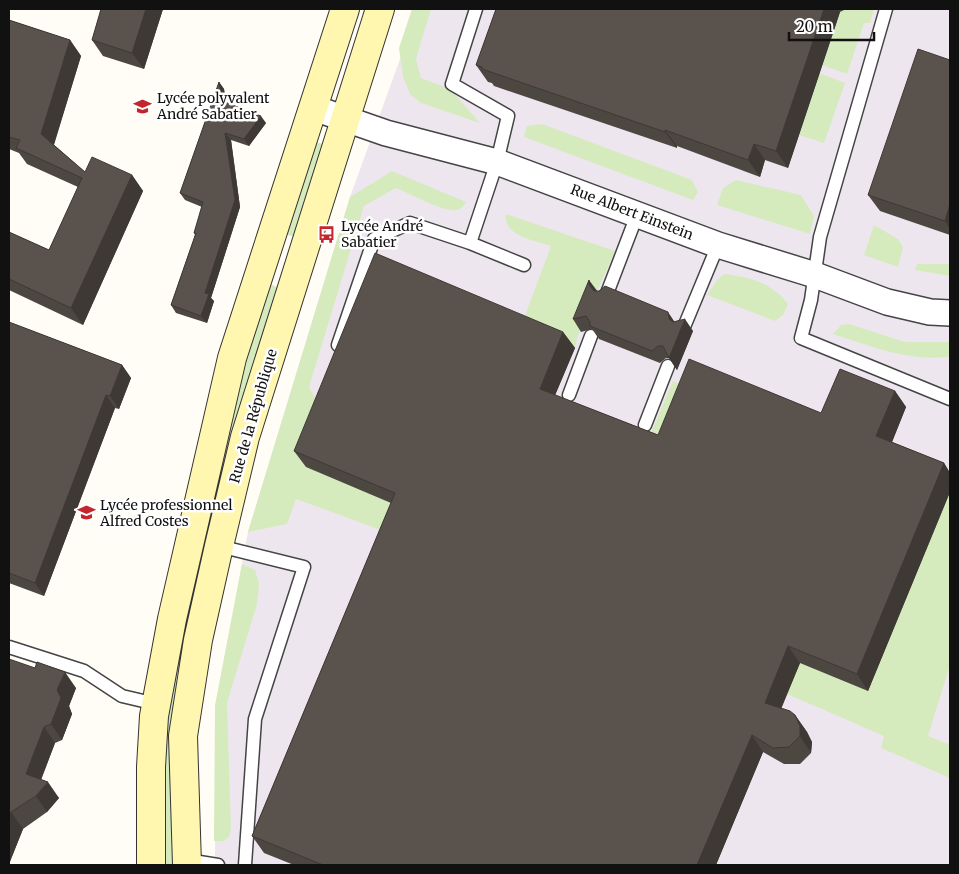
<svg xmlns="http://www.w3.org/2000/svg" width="959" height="874" viewBox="0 0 959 874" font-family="Merriweather,serif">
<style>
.industrial{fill:#eee6ef}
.green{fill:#d5ebbd}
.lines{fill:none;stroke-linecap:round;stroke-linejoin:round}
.service-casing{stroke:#444;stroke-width:15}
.minor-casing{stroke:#444;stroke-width:28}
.secondary-casing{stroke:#333;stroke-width:30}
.service{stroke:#fff;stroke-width:12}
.minor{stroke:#fff;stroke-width:25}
.secondary{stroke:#fff6b0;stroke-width:28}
.wall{fill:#4d4742}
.shaded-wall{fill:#3f3936}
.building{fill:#5a524d;stroke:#3f3936}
.labels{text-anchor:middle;stroke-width:5;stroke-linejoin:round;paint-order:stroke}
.poi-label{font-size:14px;fill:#111;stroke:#fff;text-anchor:start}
.street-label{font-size:14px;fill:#111;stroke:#fff}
</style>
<rect width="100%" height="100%" fill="#fffdf5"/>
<path class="industrial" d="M415 9H950V865H215V706L248 532 350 197 400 59Z"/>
<path class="green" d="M412 9H431L416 59 421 78 450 89 480 123 421 103 410 94 403 77 399 48Z
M841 9H874L870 23H864L847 74 822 65Z
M819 73 845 83 824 143 799 135Z
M542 124 692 180 698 192 693 200 524 137 527 126Z
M316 142 323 144 295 237 284 234Z
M392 171 466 202C464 205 462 209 457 210 445 213 409 193 396 188L364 206 309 387 326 417 587 584 673 381 950 489V665L928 736 950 745V778L881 748 884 736C690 652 495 570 296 499L287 524 248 532 350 197Z
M736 180 801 195 814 216 810 234 717 205 723 188Z
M506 214 615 251 578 335 575 348 521 326 551 246C534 240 503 236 506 214Z
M874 225 898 239 903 247 898 267 864 255Z
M917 264H950V276L915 270Z
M724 274C748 276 774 284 788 304L783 315 775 321 707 295 717 280Z
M270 284 279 288 245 391 211 528 171 763 173 865H162L166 701 239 380Z
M849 324 905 342H950V357C907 361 873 347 833 334L841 325Z
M242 564 255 570 259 584 257 604 227 703 231 830 229 837 224 841H214L215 706Z"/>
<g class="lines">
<defs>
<path id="service" d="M476 9 452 84 508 116 497 162 470 243 524 265
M886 9 820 237 811 300 801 338 950 399
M606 296 637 215
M684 327 718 245
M338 345 374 239 410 223 470 243
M569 395 591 336
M645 425 668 366
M219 546 304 567 255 719 245 865
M9 647 84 671 122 696 156 704
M187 860 218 865"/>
<path id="minor" d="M314 108 386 133 497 162 718 245 815 275 887 302 930 312 950 313"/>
<path id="secondary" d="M151 865V767L154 716 172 619 232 358 345 9
M187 865 183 736 198 640 219 546 245 437 380 9"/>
</defs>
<use href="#service" class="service-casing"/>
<use href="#minor" class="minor-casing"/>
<use href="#secondary" class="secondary-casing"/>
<use href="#service" class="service"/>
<use href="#minor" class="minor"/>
<use href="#secondary" class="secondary"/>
</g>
<path class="wall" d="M101 9H163L144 69 103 56 92 40Z
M496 9H846L840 12 788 168 765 160 760 177 677 146V148L494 86 492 83 488 82 476 65Z
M9 20 70 40 81 56 54 145 85 172 132 175 143 191 83 325 9 290V232L49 250 78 187 27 164 19 153 9 149Z
M950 60V235L880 211 868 195Z
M219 82 224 89 226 103 266 123 249 146 231 140 240 207 211 298 214 301 207 323 176 313 171 305 195 235 194 233 202 207 185 200 180 193Z
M597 291 675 322 693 331 677 370 669 358H666L660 363 599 339 592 329 581 332 573 319Z
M9 322 122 365 131 378 119 409 115 408 44 596 9 583Z
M563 332 575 348 555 395 658 435 821 413 895 391 906 407 892 442 944 463 950 473V492L868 691 800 663 781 708 795 715 807 732 812 742 811 753 800 764H784L763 752 716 865H294L264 853 252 836 391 503 306 467 294 451Z
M9 659 76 688 69 706 72 714 62 740 55 743 41 780 59 798 47 812 23 829 9 864Z"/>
<path class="shaded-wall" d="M146 9H163L144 69 132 53Z
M824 9H838L840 12 788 168 776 151Z
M70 40 81 56 52 150 41 134Z
M219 82 224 89 227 109 222 101Z
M261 116 266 123 249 146 244 139Z
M665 130 677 146V148L665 132Z
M225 133 231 140 240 207 211 298 214 301 207 323 201 316 205 293Z
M754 144 765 160 760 177 748 160Z
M132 175 143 191 83 325 71 308Z
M950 204V229L945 221Z
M589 280 598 292V298L589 285Z
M668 312 676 324 677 332 669 319Z
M685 319 693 331 677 370 669 358Z
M563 332 575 348 551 405 540 389Z
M122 365 131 378 119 409 110 396Z
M895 391 906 407 888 452 876 436Z
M106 395 115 408 44 596 35 583Z
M944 463 950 473V492L868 691 857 674Z
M788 646 800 663 777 719 765 703Z
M65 672 76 688 69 706 72 714 62 740 51 724 57 690Z
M795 715 807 732 812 742 811 753 800 736Z
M44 727 55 743 37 790 26 774Z
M752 735 763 752 716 865H697Z
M48 782 59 798 47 812 36 796Z
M11 812 23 829 9 864V819Z"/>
<path class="building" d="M101 9H146L132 53 92 40Z
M496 9H824L776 151 754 144 748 160 665 130V132L482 69V67L476 65Z
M9 20 70 40 41 134 85 172 92 157 132 175 71 308 9 279V232L49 250 82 178 16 148 20 140 9 137Z
M918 49 950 60V204L945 221 868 195Z
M219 82 222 101 261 116 244 139 225 133 235 200 205 293 209 294 201 316 171 305 196 233H194L203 202 180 193Z
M375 253 563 332 540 389 658 435 689 359 821 413 840 369 895 391 876 436 944 463 857 674 788 646 765 703 790 711 795 715 800 726V736L789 747 773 748 752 735 697 865H323L252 836 395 493 294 451Z
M589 280V285L594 291H599L605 286 668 312 669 319 673 322 685 319 669 358 663 346H658L652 351 590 326V322L586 316 573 319Z
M9 322 122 365 110 396 106 395 35 583 9 573Z
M9 659 35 668 37 662 65 672 57 690 61 698 51 724 44 727 26 774 48 782 36 796 11 812 9 819Z"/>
<defs>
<symbol id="school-bare" viewBox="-9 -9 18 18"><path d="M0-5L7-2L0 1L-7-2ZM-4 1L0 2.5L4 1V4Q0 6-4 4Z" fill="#c4262e" stroke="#fff" stroke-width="2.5" paint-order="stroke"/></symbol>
<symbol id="bus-bare" viewBox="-9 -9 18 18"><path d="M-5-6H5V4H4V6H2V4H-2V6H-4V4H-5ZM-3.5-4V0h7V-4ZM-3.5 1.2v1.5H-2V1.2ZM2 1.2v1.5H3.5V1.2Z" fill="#c4262e" stroke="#fff" stroke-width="2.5" paint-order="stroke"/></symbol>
</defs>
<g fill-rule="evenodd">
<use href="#school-bare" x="130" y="94" width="25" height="25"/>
<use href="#bus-bare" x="314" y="222" width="25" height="25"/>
<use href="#school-bare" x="74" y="500" width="25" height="25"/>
</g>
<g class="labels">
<g class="poi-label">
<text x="157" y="103">Lycée polyvalent<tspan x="157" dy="16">André Sabatier</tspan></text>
<text x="341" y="231">Lycée André<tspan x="341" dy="16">Sabatier</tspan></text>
<text x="100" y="510">Lycée professionnel<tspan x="100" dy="16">Alfred Costes</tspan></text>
</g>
<g class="street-label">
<text transform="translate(632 212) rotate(21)" y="5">Rue Albert Einstein</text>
<text transform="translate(253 416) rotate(-74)" y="5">Rue de la République</text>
</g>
</g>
<rect width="959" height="874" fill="none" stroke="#111111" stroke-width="20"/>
<path d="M789 32v8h85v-8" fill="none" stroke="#111111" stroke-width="2.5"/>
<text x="796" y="32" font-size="15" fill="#111111" stroke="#ffffff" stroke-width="4" paint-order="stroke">20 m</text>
</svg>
